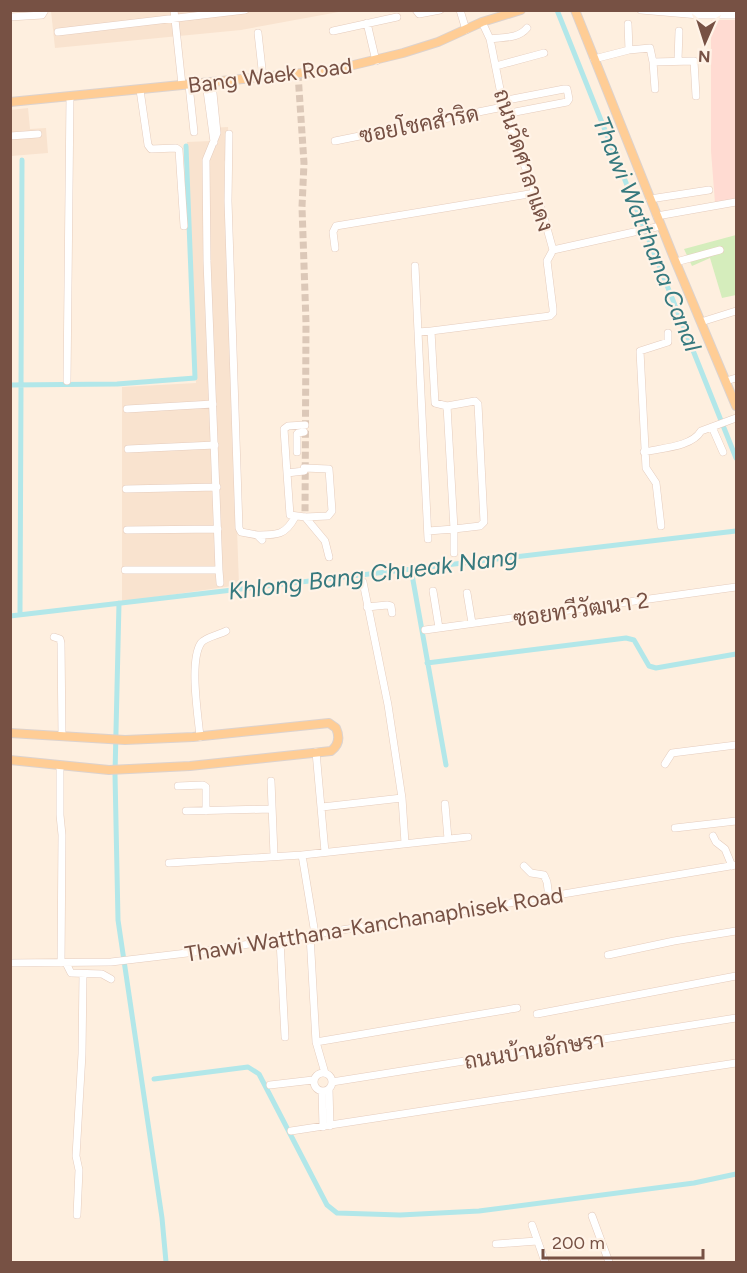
<svg xmlns="http://www.w3.org/2000/svg" width="747" height="1273" viewBox="0 0 747 1273" font-family="Figtree,Sarabun,sans-serif">
<style>
.residential{fill:#f9e3cf}
.commercial{fill:#ffdbd2}
.green{fill:#d5edbc}
.lines{fill:none;stroke-linecap:round;stroke-linejoin:round}
.canal{stroke:#b2e7e9;stroke-width:5}
.minor-tunnel{stroke:#dcc8b8;stroke-width:7;stroke-dasharray:7 3.5;stroke-linecap:butt}
.minor-casing{stroke:#e5ccbd;stroke-width:8}
.major-casing{stroke:#dcd2ce;stroke-width:10}
.minor{stroke:#fff;stroke-width:7}
.major{stroke:#ffcd95;stroke-width:8}
.labels{text-anchor:middle;stroke-width:4.5;stroke-linejoin:round;paint-order:stroke}
.street-label{font-size:22px;fill:#775144;stroke:#fff3e7}
.water-label{font-size:24px;font-style:italic;fill:#36797e;stroke:#fff3e7}
</style>
<rect width="100%" height="100%" fill="#feefdf"/>
<path class="residential" d="M51 11H344L241 30 55 48Z
M28 108 30 129 46 128 48 153 11 156V110Z
M228 127 229 151 224 162 239 585 122 602V387L196 383 187 142 211 141 210 128Z"/>
<path class="commercial" d="M711 20H736V199L715 203 711 151Z"/>
<path class="green" d="M736 235V295L722 298 710 258 692 266 684 249Z"/>
<g class="lines">
<path class="canal" d="M557 10 736 458
M10 385 117 384 195 378 186 146
M411 569 446 765
M119 603 115 774 118 920 162 1218 166 1262
M20 615 22 160
M10 616 736 531
M427 663 626 638 634 640 649 666 656 668 736 654
M154 1079 248 1067 259 1074 327 1205 337 1213 400 1215 479 1211 694 1183 736 1174"/>
<path class="minor-tunnel" d="M298 74 304 163 302 207 306 323 305 517"/>
<defs>
<path id="minor" d="M174 10 182 85
M416 10 419 14 440 10
M460 10 466 30
M641 10 699 15H736
M10 17 42 15 45 10
M367 23 376 61
M628 24 629 50
M333 31 397 17
M58 32 245 10
M258 33 263 78
M490 39C503 37 518 39 527 28
M594 59 629 50 650 48 653 62 655 89
M678 60 679 31
M653 62 694 61 696 96
M496 66 544 53
M206 83 214 142
M189 85 194 132
M140 90 148 145 151 149 176 148 179 150 184 226
M502 101 564 89H567L569 99 567 102 505 114
M229 134 228 201 239 528 241 532 257 535 262 540
M10 136 38 134
M335 141 503 107
M650 199 709 190
M657 216 736 202
M335 248 333 232 336 226 535 193
M553 250 661 226
M676 262 720 250
M415 266 418 332
M701 322 736 311
M67 381 70 96
M726 381 736 378
M127 409 213 404
M712 427 723 452
M128 449 215 445
M297 452V434L298 433 304 432
M644 452C661 448 692 447 701 431L736 418
M304 468 329 469 332 511 328 516 305 517 290 515 287 473 304 471
M287 473 284 429 288 426 305 425
M126 489 217 487
M305 517 325 541 329 557
M661 526 656 483 646 468 640 351 668 342V333
M127 530 218 529
M428 531 454 529 447 406
M257 535C276 535 285 536 295 517
M428 539 418 332 431 331
M454 553V529L480 526 484 522 478 404 475 401 447 406 435 403 431 331 550 316 553 313V309L547 261 553 250 543 214 505 114 490 39 482 22
M125 570H219L207 261 206 160 217 133 212 83
M219 570 220 583
M363 582 388 705 402 798 405 843
M433 591 439 628
M467 593 472 623
M367 607 387 605 391 606 392 613
M425 630 736 587
M54 637 60 639 61 643 62 736
M200 737C198 714 189 661 201 643 205 637 219 635 226 631
M316 752 325 852
M665 764 672 753 736 745
M60 765V815L62 835 61 963
M271 781 274 855
M178 786 203 785 206 787V811
M445 804 448 839
M322 807 402 798
M186 811 271 809
M675 828 736 821
M713 836 716 842 725 849 732 866
M302 855 315 934
M169 863 302 855 468 837
M524 866 531 873 544 875 547 882 549 897
M310 935 316 1042 325 1073
M280 940 285 1037
M608 955 674 941 736 931
M10 963 111 962 204 951 420 918 736 865
M66 963 71 973 102 974 111 979
M537 1014 736 976
M316 1042 517 1008
M314 1082a9 9 0 1 1 18 0a9 9 0 1 1-18 0Z
M332 1082 736 1018
M270 1085 313 1080
M329 1089 330 1126
M322 1091 323 1127
M291 1131 736 1063
M77 1215 79 1170 76 1156 82 1054 83 974
M592 1216 609 1262
M532 1225 545 1262
M496 1244 537 1241"/>
<path id="major" d="M575 10 674 258 736 406
M10 102 333 70 403 53 438 42 482 22 521 10
M10 733 125 740 193 737 329 723 336 728C340 737 339 745 331 751L190 766 109 770 10 760"/>
</defs>
<use href="#minor" class="minor-casing"/>
<use href="#major" class="major-casing"/>
<use href="#minor" class="minor"/>
<use href="#major" class="major"/>
</g>
<g class="labels">
<g class="street-label">
<text transform="translate(270 75) rotate(-7)" y="8">Bang Waek Road</text>
<text transform="translate(419 124) rotate(-11)" y="8">ซอยโชคสำริด</text>
<text transform="translate(524 160) rotate(72)" y="8">ถนนวัดศาลาแดง</text>
<text transform="translate(581 609) rotate(-8)" y="8">ซอยทวีวัฒนา 2</text>
<text transform="translate(374 924) rotate(-9)" y="8">Thawi Watthana-Kanchanaphisek Road</text>
<text transform="translate(534 1050) rotate(-9)" y="8">ถนนบ้านอักษรา</text>
</g>
<g class="water-label">
<text transform="translate(647 234) rotate(68)" y="8">Thawi Watthana Canal</text>
<text transform="translate(373 574) rotate(-7)" y="8">Khlong Bang Chueak Nang</text>
</g>
</g>
<rect width="747" height="1273" fill="none" stroke="#775144" stroke-width="24"/>
<g transform="translate(705 42) rotate(183)" stroke="#fff3e7" stroke-width="4.5" paint-order="stroke">
<path d="M0-4.5L10 22L0 15L-10 22Z" fill="#775144"/>
<text y="-9" font-size="16" font-weight="bold" text-anchor="middle" fill="#775144">N</text>
</g>
<path d="M543 1249v9h160v-9" fill="none" stroke="#775144" stroke-width="3"/>
<text x="552" y="1249" font-size="18" fill="#775144" stroke="#fff3e7" stroke-width="4.5" paint-order="stroke">200 m</text>
</svg>
